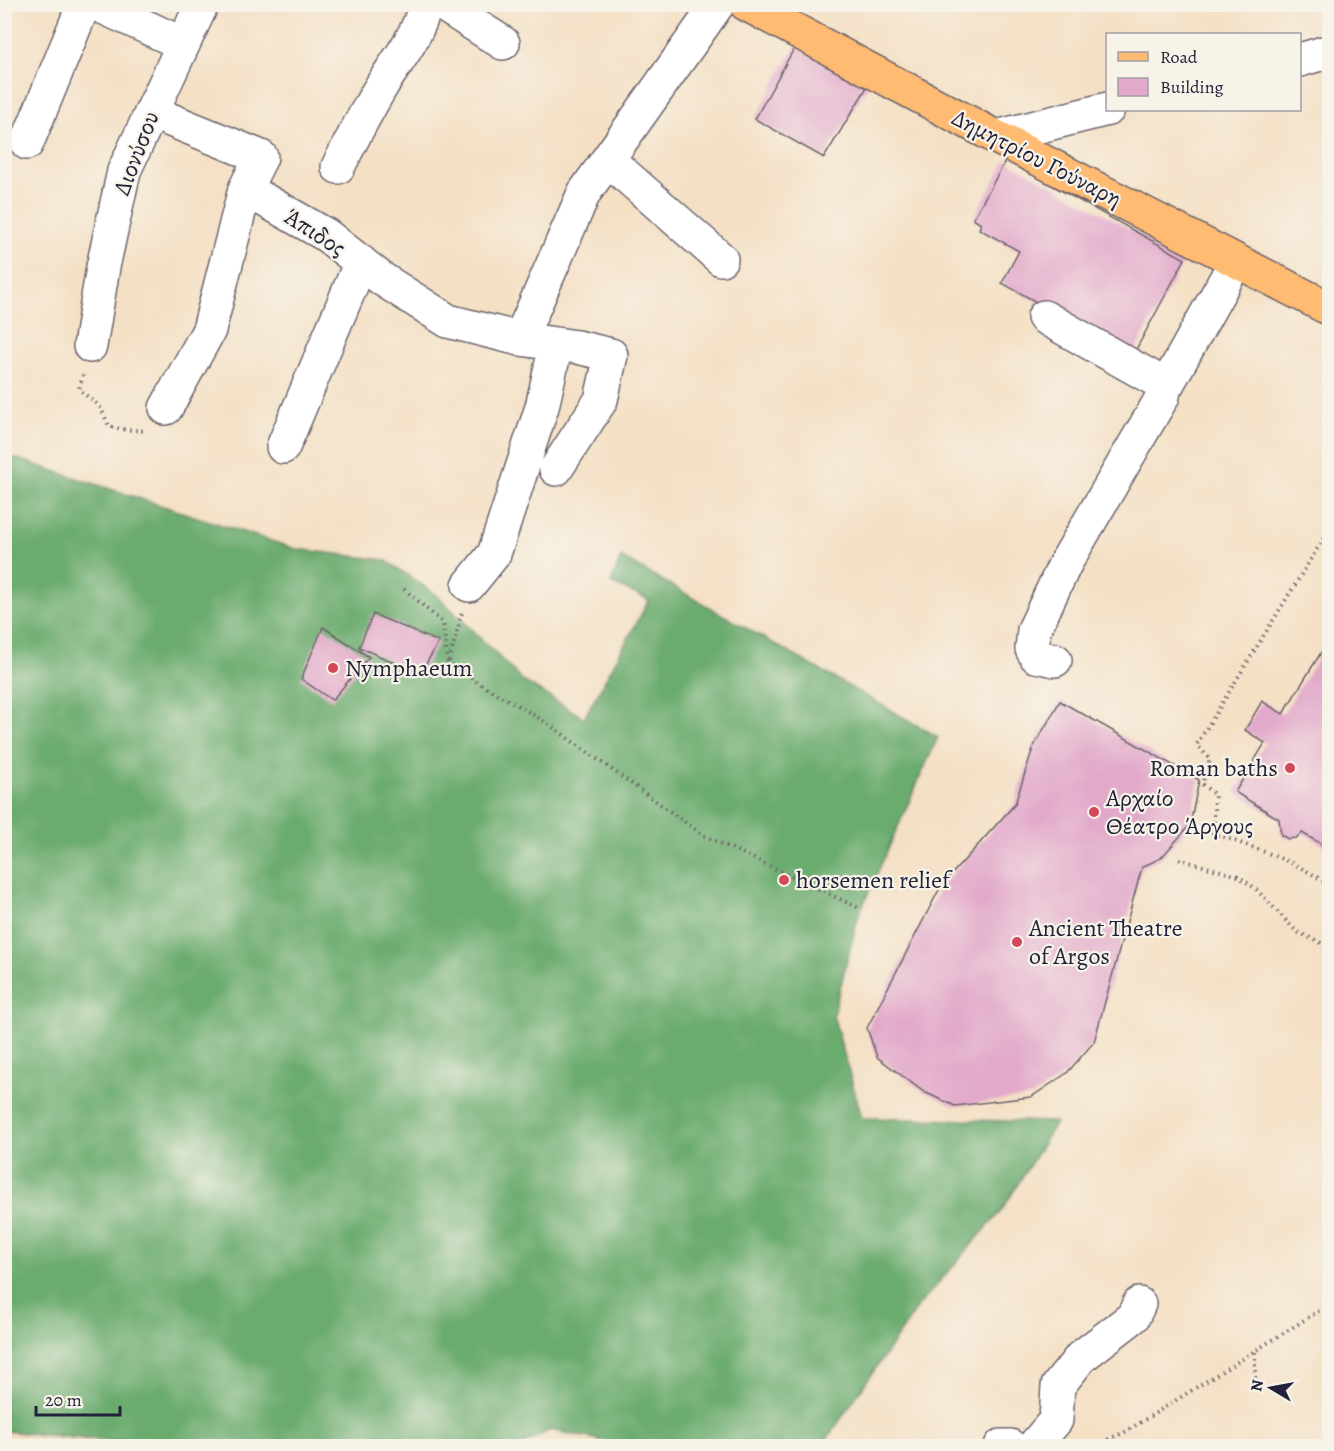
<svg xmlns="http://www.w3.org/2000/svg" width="1334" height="1451" viewBox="0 0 1334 1451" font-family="Alegreya,serif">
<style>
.forest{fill:#6bab6e;stroke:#466654;stroke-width:1.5}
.building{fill:#e2a9ca}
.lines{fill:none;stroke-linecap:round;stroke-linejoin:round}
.minor-casing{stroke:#6c646b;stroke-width:36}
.major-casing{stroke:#6c646b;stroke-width:36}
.path{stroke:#6c646b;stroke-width:4;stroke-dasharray:1.5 4.5;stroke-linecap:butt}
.minor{stroke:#fff;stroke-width:33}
.major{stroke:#ffbb71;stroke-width:33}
.poi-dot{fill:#d1495b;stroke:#f7f3e8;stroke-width:2}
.labels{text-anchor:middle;stroke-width:4.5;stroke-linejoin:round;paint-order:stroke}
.street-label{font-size:24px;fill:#22223b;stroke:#f7f3e8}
.poi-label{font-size:24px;fill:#22223b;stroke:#f7f3e8;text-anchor:start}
</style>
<rect width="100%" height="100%" fill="#f7f3e8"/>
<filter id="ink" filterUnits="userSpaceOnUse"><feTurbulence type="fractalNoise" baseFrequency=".0167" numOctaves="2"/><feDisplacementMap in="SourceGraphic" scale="12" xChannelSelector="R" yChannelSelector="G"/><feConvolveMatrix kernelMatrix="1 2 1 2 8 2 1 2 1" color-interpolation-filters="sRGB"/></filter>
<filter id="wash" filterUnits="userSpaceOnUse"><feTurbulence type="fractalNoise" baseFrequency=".008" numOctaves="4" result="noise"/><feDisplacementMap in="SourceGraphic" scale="24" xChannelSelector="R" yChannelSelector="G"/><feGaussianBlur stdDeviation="1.35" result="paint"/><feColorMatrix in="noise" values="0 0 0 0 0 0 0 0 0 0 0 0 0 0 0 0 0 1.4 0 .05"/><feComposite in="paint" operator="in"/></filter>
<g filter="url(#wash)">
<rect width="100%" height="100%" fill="#f4e0c5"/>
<path class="forest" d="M5 455 296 549 385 560 437 595 523 681 584 718 649 600 611 583 621 557 938 737 859 914 833 1015 862 1118 1056 1122 1002 1210 920 1304 822 1446H630L550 1430 520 1446H158L5 1431Z"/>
<g id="blocks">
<path class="building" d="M796 45 869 84 824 158 755 119Z
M1006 160 1185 259 1133 355 1002 283 1019 251 979 229 981 224 973 219Z
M373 614 439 642 420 674 359 647Z
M323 627 369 657 332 700 301 679Z
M1330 638V849L1302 833 1296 838 1288 839 1281 835 1279 819 1235 792 1265 743 1245 730 1262 701 1283 714Z
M1060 701 1199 780 1190 825 1161 858 1142 867 1094 1042 1067 1073 1031 1097 955 1106 924 1092 877 1057 867 1028 941 886 1015 804 1033 748Z"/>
</g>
</g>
<g filter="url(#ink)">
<use href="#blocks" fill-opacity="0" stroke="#6c646b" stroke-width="1.5"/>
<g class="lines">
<defs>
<path id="minor" d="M96 4 183 44
M442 4 503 43
M1300 60 1330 51
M151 112 261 157 245 189 326 235 382 279 448 321 520 339 577 347 611 355 601 400 556 469
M996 137 1108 109
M27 143 84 4
M608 160 721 259
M338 167C352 139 366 112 382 85 400 57 417 37 426 4
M1044 317 1165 385 1168 383 1236 261
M520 339 584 193 718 4
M90 346 103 267 124 171 202 4
M166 408 209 330 245 189
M283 447 361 262
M469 585 494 554 542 407 556 345
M1055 660 1036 656 1032 649 1034 630 1065 564 1163 396 1165 385
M1001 1446H1010
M1034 1446 1056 1420 1058 1386 1081 1357 1133 1317 1139 1304"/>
<path id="major" d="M746 4 996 137 1330 309"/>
</defs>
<use href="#minor" class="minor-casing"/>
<use href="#major" class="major-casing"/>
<path class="path" d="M83 375 79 389 101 408 109 426 120 429 147 431
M1330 528 1197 744 1210 760 1202 784 1215 795 1213 833C1252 848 1296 860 1330 886
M404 589 443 623 448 665 544 721 703 835 861 909
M449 661 462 613
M1179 859 1238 876 1255 888 1297 932 1330 947
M1255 1352V1382
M1108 1446 1109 1439 1125 1432 1330 1304"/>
<use href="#minor" class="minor"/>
<use href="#major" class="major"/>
</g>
</g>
<g class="poi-dot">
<circle cx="333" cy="668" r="6"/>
<circle cx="1290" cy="768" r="6"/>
<circle cx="1094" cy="812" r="6"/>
<circle cx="784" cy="880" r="6"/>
<circle cx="1017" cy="942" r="6"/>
</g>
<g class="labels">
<g class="street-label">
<text transform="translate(136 153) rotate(-69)" y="8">Διονύσου</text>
<text transform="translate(1037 158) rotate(27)" y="8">Δημητρίου Γούναρη</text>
<text transform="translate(315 232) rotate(33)" y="8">Άπιδος</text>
</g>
<g class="poi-label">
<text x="345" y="676">Nymphaeum</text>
<text x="1278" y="776" text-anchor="end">Roman baths</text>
<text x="1106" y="806">Αρχαίο<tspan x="1106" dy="28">Θέατρο Άργους</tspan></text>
<text x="796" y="888">horsemen relief</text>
<text x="1029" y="936">Ancient Theatre<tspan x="1029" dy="28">of Argos</tspan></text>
</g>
</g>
<rect width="1334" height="1451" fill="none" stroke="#f7f3e8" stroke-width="24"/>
<rect x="1106" y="33" width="195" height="78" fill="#f7f3e8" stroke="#a29fa3" stroke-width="1.5"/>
<rect x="1118" y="52" width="30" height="9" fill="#ffbb71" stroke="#a29fa3" stroke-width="1.5"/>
<text x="1160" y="63" font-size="18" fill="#22223b">Road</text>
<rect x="1118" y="78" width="30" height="18" fill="#e2a9ca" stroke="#a29fa3" stroke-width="1.5"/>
<text x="1160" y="93" font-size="18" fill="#22223b">Building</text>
<g transform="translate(1271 1388) rotate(280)" stroke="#f7f3e8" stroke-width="4.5" paint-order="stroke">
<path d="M0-4.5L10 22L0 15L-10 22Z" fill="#22223b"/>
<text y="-9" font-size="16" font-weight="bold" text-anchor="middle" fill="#22223b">N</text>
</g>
<path d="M36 1406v9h84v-9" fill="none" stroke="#22223b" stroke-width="3"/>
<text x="45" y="1406" font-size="18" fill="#22223b" stroke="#f7f3e8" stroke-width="4.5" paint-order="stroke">20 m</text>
</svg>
